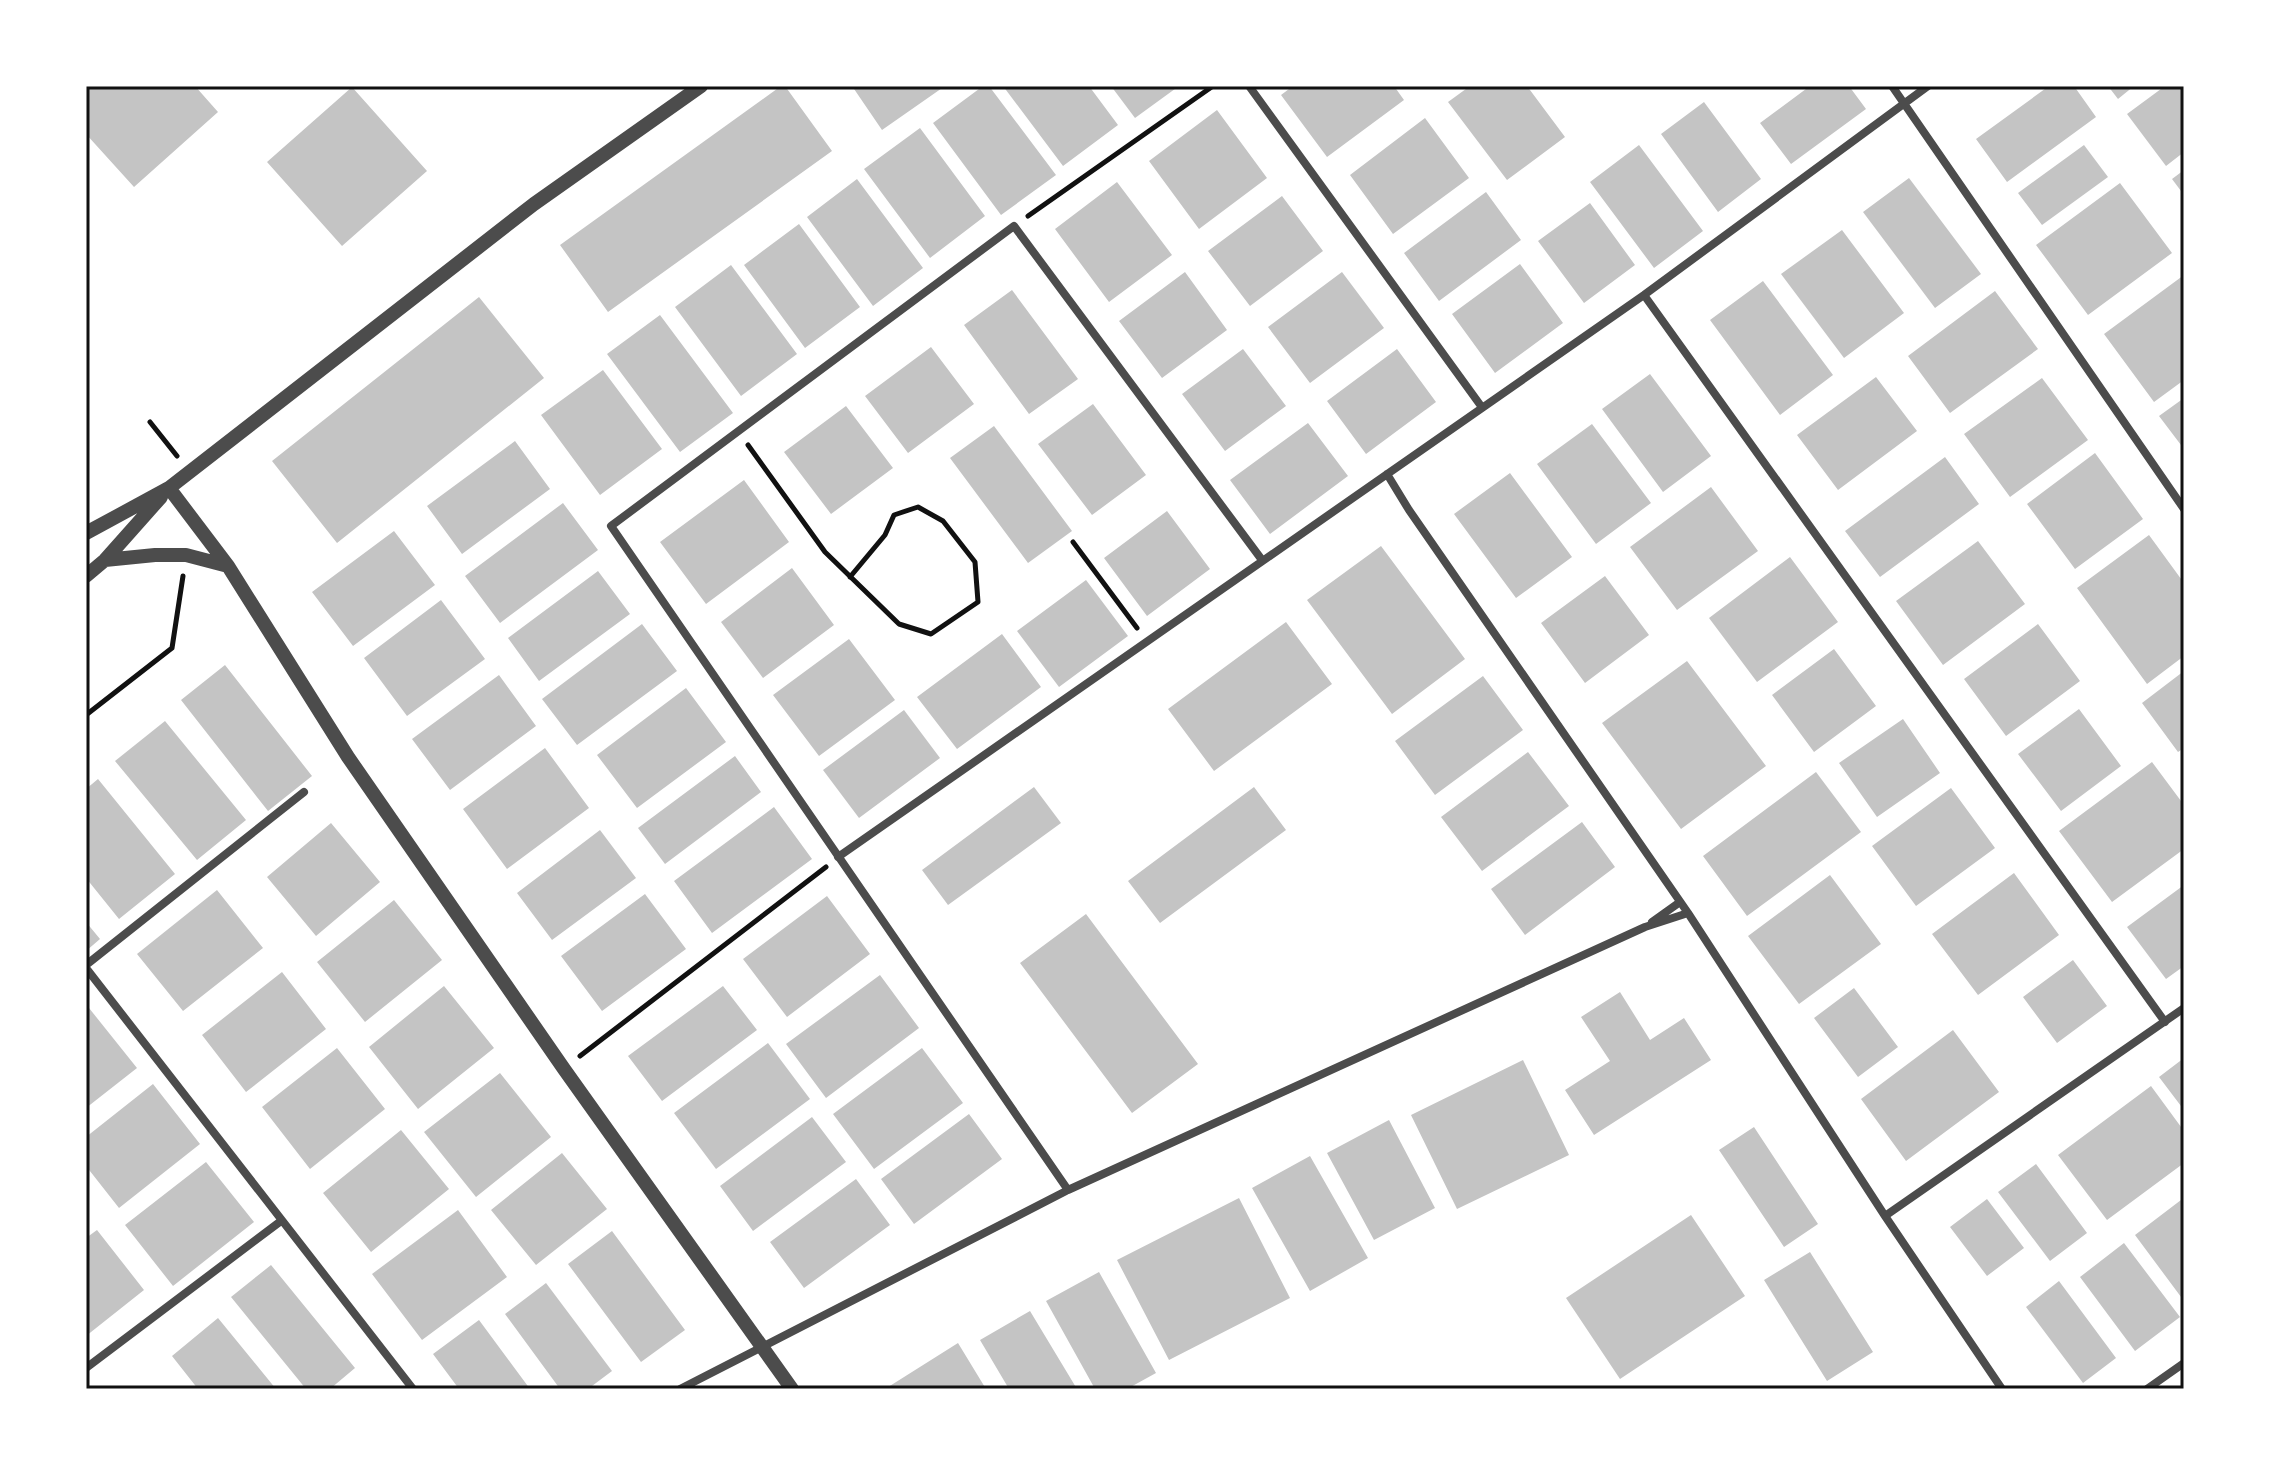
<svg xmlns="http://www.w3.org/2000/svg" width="2270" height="1475" viewBox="0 0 2270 1475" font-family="'Space Grotesk',sans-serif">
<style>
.building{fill:#c4c4c4}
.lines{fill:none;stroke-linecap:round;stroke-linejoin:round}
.path{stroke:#111;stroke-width:5}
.minor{stroke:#4c4c4c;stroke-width:8}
.tertiary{stroke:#4c4c4c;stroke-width:14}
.neatline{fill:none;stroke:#111;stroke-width:3}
</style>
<rect width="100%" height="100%" fill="#fff"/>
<path class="building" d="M86 86H195L218 112 134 187 86 134Z
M781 86H785L832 151 608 312 560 245Z
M852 86H945L882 130Z
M983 86H989L1056 175 1001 215 933 123Z
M1003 86H1089L1118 125 1063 166Z
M1111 86H1179L1135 118Z
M1293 86H1394L1404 100 1327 157 1281 95Z
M1470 86H1527L1565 137 1507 180 1448 102Z
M1810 86H1849L1866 109 1791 164 1760 123Z
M2049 86H2074L2096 117 2007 182 1976 139Z
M2108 86H2134L2118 99Z
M2165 86H2184V152L2166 166 2127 114Z
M352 87 427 171 342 246 267 162Z
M1704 102 1761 179 1718 212 1661 134Z
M1217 110 1267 178 1199 229 1149 161Z
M1425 118 1469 178 1393 234 1350 175Z
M920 128 985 216 930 258 864 169Z
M1639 145 1703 231 1654 268 1590 182Z
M2084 145 2108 177 2042 225 2018 193Z
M2184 170V195L2172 179Z
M1909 178 1981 274 1935 308 1863 212Z
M857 179 923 268 873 306 807 217Z
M1117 182 1172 255 1109 302 1055 229Z
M2120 183 2172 253 2088 315 2036 245Z
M1486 192 1521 240 1439 301 1404 253Z
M1282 196 1323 251 1250 306 1208 251Z
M1590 203 1635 265 1584 303 1538 241Z
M799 224 860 307 805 348 744 265Z
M1842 230 1904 313 1844 358 1781 274Z
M1520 264 1563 323 1495 373 1452 314Z
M731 265 797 354 741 396 675 307Z
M1185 272 1227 330 1162 378 1119 321Z
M1342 272 1384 328 1310 383 1268 327Z
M2184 275V380L2154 402 2104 334Z
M1763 281 1833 375 1780 415 1710 320Z
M1012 290 1078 379 1029 414 964 325Z
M1995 291 2038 349 1950 413 1908 356Z
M479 297 544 378 337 543 272 461Z
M660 315 733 413 680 452 607 354Z
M931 347 974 404 908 453 865 396Z
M1243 349 1286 406 1225 451 1182 394Z
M1397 349 1436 402 1366 454 1327 401Z
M603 370 662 449 600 495 541 415Z
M1650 374 1711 456 1663 492 1602 409Z
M1876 377 1917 431 1838 490 1797 435Z
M2042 378 2088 440 2010 497 1964 434Z
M2184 398V449L2159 416Z
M1093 404 1146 475 1092 515 1038 444Z
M846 406 893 468 831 514 784 452Z
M1308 423 1348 476 1270 534 1230 480Z
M1592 424 1651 503 1596 544 1537 464Z
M994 426 1072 531 1028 563 950 458Z
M515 441 550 489 462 554 427 506Z
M2095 453 2143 519 2075 569 2027 504Z
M1945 457 1979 504 1880 577 1845 531Z
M1510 473 1572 557 1516 598 1454 514Z
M744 480 789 542 706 604 660 542Z
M1711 487 1758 551 1677 610 1630 547Z
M563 503 598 550 500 623 465 576Z
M1167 511 1210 569 1147 616 1104 558Z
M394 531 435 585 353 646 312 592Z
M2149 535 2184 583V656L2147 684 2077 588Z
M1978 541 2025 604 1943 665 1896 601Z
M1381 546 1465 659 1392 714 1307 600Z
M1790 557 1838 622 1757 682 1709 618Z
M792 568 834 625 763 678 721 622Z
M598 571 630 614 539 681 508 638Z
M1605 576 1649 635 1585 683 1541 623Z
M1086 580 1128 636 1059 687 1017 631Z
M441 600 485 659 407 716 364 658Z
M1286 622 1332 684 1214 771 1168 709Z
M642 624 677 671 577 745 542 699Z
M2038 624 2080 681 2006 736 1964 679Z
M1002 634 1041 687 957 749 917 697Z
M849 639 895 700 819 756 773 695Z
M1834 649 1876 706 1814 752 1772 695Z
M1687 661 1766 766 1681 829 1602 723Z
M225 665 312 776 268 811 181 700Z
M2184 671V748L2178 752 2142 703Z
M499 675 536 726 450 790 412 739Z
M1483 676 1523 730 1435 795 1395 741Z
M686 688 726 742 637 808 597 755Z
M2079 709 2121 766 2061 811 2018 754Z
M904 710 940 758 859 818 823 770Z
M1903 719 1940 773 1877 817 1839 763Z
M165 721 246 820 197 860 115 761Z
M545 748 589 808 507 869 463 809Z
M1528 752 1569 806 1482 871 1441 817Z
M735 756 761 792 665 864 638 828Z
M2152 762 2184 805V849L2112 902 2059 831Z
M1816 772 1861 832 1747 916 1703 856Z
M98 779 175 874 119 919 86 878V789Z
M1034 787 1061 823 948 905 922 870Z
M1254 787 1286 830 1160 923 1128 881Z
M1951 788 1995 848 1916 906 1872 846Z
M774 807 812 859 712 933 674 881Z
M1582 822 1615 867 1525 935 1491 889Z
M331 823 380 882 316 936 267 877Z
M600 830 636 878 552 940 517 893Z
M2014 873 2059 935 1978 995 1932 934Z
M1830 875 1881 944 1799 1004 1748 936Z
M2184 885V966L2166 979 2127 927Z
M217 890 263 948 183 1011 137 954Z
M645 894 686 949 602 1011 561 956Z
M827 896 870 954 787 1017 743 959Z
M394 900 442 960 365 1022 317 962Z
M1086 914 1198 1064 1132 1113 1020 963Z
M86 922 100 939 86 951Z
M2073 960 2107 1006 2057 1043 2023 997Z
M282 972 326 1029 246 1092 202 1035Z
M880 975 919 1028 826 1098 786 1044Z
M444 986 494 1048 418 1109 369 1047Z
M723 986 757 1030 662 1101 628 1056Z
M1854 988 1898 1047 1858 1077 1814 1018Z
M1620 992 1650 1040 1684 1018 1711 1060 1594 1135 1565 1090 1610 1061 1581 1017Z
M89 1008 137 1068 86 1108V1010Z
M1953 1030 1999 1092 1906 1161 1861 1099Z
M768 1043 810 1099 716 1169 674 1113Z
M337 1048 385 1109 310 1169 262 1107Z
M922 1048 963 1103 874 1169 833 1114Z
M2184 1058V1110L2159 1077Z
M1523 1060 1569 1155 1457 1209 1411 1115Z
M500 1073 551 1137 476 1197 424 1132Z
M153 1084 200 1144 119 1208 86 1166V1137Z
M2151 1086 2184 1131V1163L2107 1220 2058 1155Z
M969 1114 1002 1159 914 1224 881 1179Z
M812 1117 846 1162 753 1231 720 1186Z
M1389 1120 1435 1208 1374 1240 1327 1153Z
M1754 1127 1818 1224 1784 1247 1719 1150Z
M401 1130 449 1189 371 1252 323 1193Z
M562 1153 607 1209 536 1265 491 1210Z
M1310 1156 1368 1258 1310 1291 1252 1188Z
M206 1162 254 1222 173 1286 125 1225Z
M2036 1164 2087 1233 2050 1261 1998 1192Z
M856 1179 890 1225 804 1288 770 1242Z
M1239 1198 1290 1298 1169 1360 1117 1260Z
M1987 1199 2024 1248 1987 1276 1950 1227Z
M2181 1200 2184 1204V1301L2135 1235Z
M458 1210 507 1277 422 1340 372 1274Z
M1691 1215 1745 1296 1620 1379 1566 1298Z
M97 1230 144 1290 86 1336V1238Z
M612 1231 685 1330 641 1362 568 1264Z
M2124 1243 2180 1317 2135 1351 2080 1277Z
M1810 1252 1873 1352 1827 1381 1764 1280Z
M271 1265 355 1368 330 1389H306L231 1297Z
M1099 1272 1156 1373 1127 1389H1095L1046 1301Z
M2059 1281 2116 1358 2083 1383 2026 1307Z
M546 1283 612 1371 588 1389H560L505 1314Z
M1030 1311 1077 1389H1009L980 1340Z
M218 1318 276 1389H198L172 1356Z
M479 1320 530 1389H459L433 1354Z
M958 1343 986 1389H885Z"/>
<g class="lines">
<path class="path" d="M1028 216 1213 86
M150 422 177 456
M748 445 825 552 899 624 931 634 978 602 975 562 943 521 918 507 894 515 885 535 850 577
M1073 542 1137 628
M86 715 172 648 183 576
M580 1056 826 867"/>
<path class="minor" d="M1249 86 1481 406
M1892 86 2184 509
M1644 295 2165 1022
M1387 474 1409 510 1688 913 1885 1216 2002 1389
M838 857 1644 295 1928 86
M1652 922 1680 902
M86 965 304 792
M86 968 413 1389
M1068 1190 611 526 1014 226 1262 560
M1885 1216 2184 1008
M86 1368 281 1221
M680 1389 1068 1190 1645 927 1688 913
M2147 1389 2184 1363"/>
<path class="tertiary" d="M169 488 228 566 348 757 564 1069 792 1389
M86 533 169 488 534 204 701 86
M105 560 155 555H186L228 566
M86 576 105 560 161 497"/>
</g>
<rect width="2270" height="1475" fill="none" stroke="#ffffff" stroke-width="176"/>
<rect x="88" y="88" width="2094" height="1299" class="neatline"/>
</svg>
